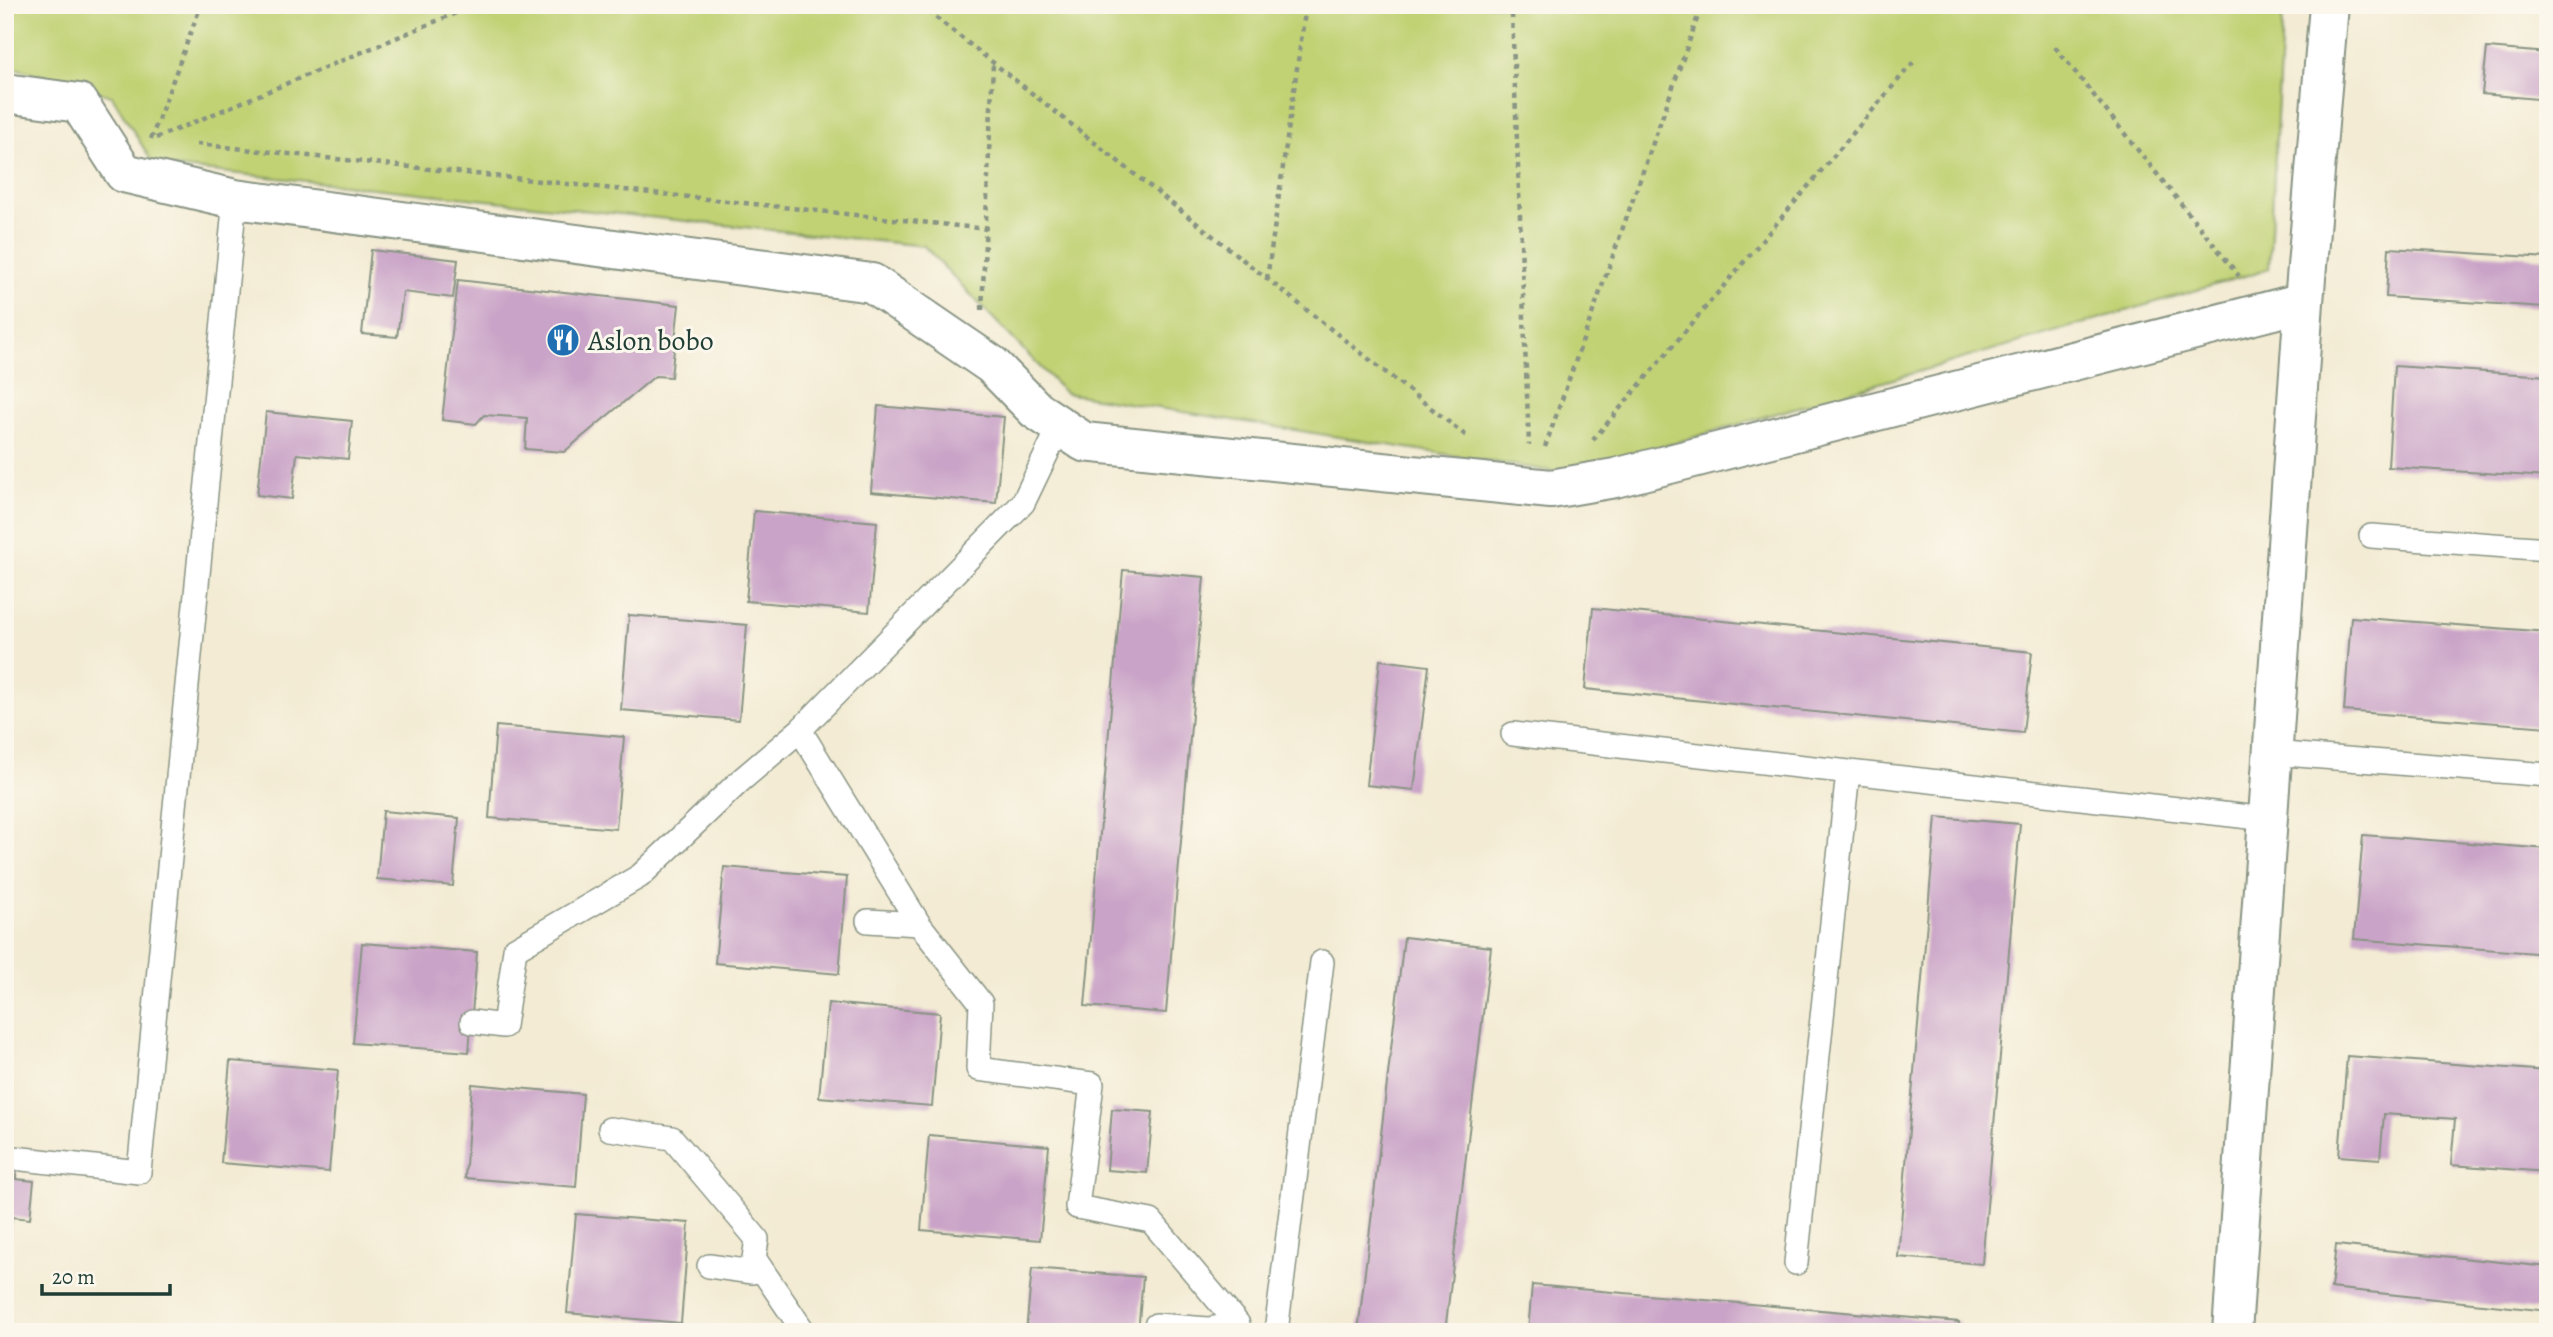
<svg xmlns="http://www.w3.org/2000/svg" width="2553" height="1337" viewBox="0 0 2553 1337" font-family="Alegreya,serif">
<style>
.green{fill:#c1d275;stroke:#708854;stroke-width:2}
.building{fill:#caa4c8}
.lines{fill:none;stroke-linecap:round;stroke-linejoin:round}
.service-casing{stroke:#899484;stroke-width:26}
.minor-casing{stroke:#899484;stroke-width:42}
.path{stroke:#899484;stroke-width:4.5;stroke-dasharray:5 5;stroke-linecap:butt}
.service{stroke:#fff;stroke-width:23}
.minor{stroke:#fff;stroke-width:38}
.labels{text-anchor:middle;stroke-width:6;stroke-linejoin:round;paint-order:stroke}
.poi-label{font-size:28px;fill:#1f3d34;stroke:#fbf7ec;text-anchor:start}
</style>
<rect width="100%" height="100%" fill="#fbf7ec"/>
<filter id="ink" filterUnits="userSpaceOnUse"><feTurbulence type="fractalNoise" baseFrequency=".0143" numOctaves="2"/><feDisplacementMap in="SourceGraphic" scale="14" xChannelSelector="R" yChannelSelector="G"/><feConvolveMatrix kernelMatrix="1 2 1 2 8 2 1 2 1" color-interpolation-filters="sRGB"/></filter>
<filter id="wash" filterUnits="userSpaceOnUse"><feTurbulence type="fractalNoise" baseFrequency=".00686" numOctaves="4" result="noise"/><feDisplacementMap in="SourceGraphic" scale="28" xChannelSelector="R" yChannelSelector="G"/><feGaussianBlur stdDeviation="1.57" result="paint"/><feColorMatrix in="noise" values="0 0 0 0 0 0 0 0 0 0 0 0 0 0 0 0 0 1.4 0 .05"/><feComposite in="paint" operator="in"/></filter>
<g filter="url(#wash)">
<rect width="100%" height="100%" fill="#f3ebd3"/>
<path class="green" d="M5 5H2283L2269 269 1569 474 1065 393 924 246 154 165 112 96 5 65Z"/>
<g id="blocks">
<path class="building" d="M2487 48 2548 53V100L2482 94Z
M2389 248 2548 258 2545 307 2386 297Z
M371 250 458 260 453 298 403 292 397 337 362 334Z
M458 280 679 305 671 377 655 376 564 452 525 449 527 418 484 415 476 424 442 420Z
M2394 366 2548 376V477L2388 467Z
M878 406 1004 417 996 503 871 492Z
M266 412 352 421 348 459 297 454 292 499 257 495Z
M754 511 877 522 869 612 746 601Z
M1123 570 1204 577 1166 1013 1085 1006Z
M1593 608 2032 652 2023 733 1585 689Z
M629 615 747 625 739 720 621 710Z
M2351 617 2548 632V727L2344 711Z
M1380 660 1429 666 1414 790 1366 785Z
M496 726 624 737 616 829 489 818Z
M383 811 459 818 453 886 377 879Z
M1936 817 2020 824 1982 1264 1898 1257Z
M2363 835 2548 849V954L2354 939Z
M724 867 847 877 839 974 715 963Z
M1404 937 1491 947 1445 1332H1358Z
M362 943 477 952 469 1052 353 1043Z
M828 1003 940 1013 932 1106 819 1097Z
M2347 1056 2548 1071V1172L2451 1165 2455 1119 2384 1114 2380 1159 2339 1156Z
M230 1061 338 1070 329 1172 221 1163Z
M472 1084 583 1094 576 1187 465 1178Z
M1112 1109 1153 1112 1147 1173 1107 1170Z
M929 1135 1049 1146 1040 1240 921 1230Z
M5 1163 17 1165 16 1179 34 1181 30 1219 12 1217 7 1263Z
M576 1214 689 1223 681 1323 567 1313Z
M2336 1245 2548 1267V1311L2331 1288Z
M1032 1268 1143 1277 1138 1332H1026Z
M1532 1285 1959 1322 1958 1332H1528Z"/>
</g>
</g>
<g filter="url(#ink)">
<use href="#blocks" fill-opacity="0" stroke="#899484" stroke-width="2"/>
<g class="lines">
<defs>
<path id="service" d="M2371 536 2548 549
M800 730 919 924
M1513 734 2267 819
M2272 753 2548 775
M868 921 919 924 981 1003 978 1069 1092 1084 1077 1207 1151 1221 1238 1324 1208 1329 1156 1325
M472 1022 504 1026 515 949 640 876 740 781 800 730 1023 503 1060 426
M610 1129 672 1138 757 1239 752 1272 709 1266
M5 1157 139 1172 235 199
M754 1258 804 1332
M1796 1263 1848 772
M1276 1332 1322 962"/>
<path id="minor" d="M5 93 79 103 124 173 235 199 872 283 992 365 1036 410 1084 442 1531 487 1551 489 1615 478 2304 302
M2232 1332 2304 302 2329 5"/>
</defs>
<use href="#service" class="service-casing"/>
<use href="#minor" class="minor-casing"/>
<path class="path" d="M920 5 1469 438
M1512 14 1529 445
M2055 47 2239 276
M156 138 475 5
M151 139 201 5
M197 144 986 229
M1267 279 1306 5
M982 310 993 64
M1593 440 1916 59
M1545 447 1702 5"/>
<use href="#service" class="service"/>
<use href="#minor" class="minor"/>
</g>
</g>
<defs>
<symbol id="restaurant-disc" viewBox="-11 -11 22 22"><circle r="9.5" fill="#1f6fb2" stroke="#fbf7ec"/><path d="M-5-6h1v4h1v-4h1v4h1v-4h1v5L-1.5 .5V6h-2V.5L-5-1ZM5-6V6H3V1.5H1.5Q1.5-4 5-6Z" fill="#fff"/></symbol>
</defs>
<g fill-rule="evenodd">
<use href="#restaurant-disc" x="544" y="321" width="38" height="38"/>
</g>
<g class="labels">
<g class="poi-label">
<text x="588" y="350">Aslon bobo</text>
</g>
</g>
<rect width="2553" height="1337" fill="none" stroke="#fbf7ec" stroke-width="28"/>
<path d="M42 1284v10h128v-10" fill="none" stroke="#1f3d34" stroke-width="3.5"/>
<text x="52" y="1284" font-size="21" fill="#1f3d34" stroke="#fbf7ec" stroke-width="5" paint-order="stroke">20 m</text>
</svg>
